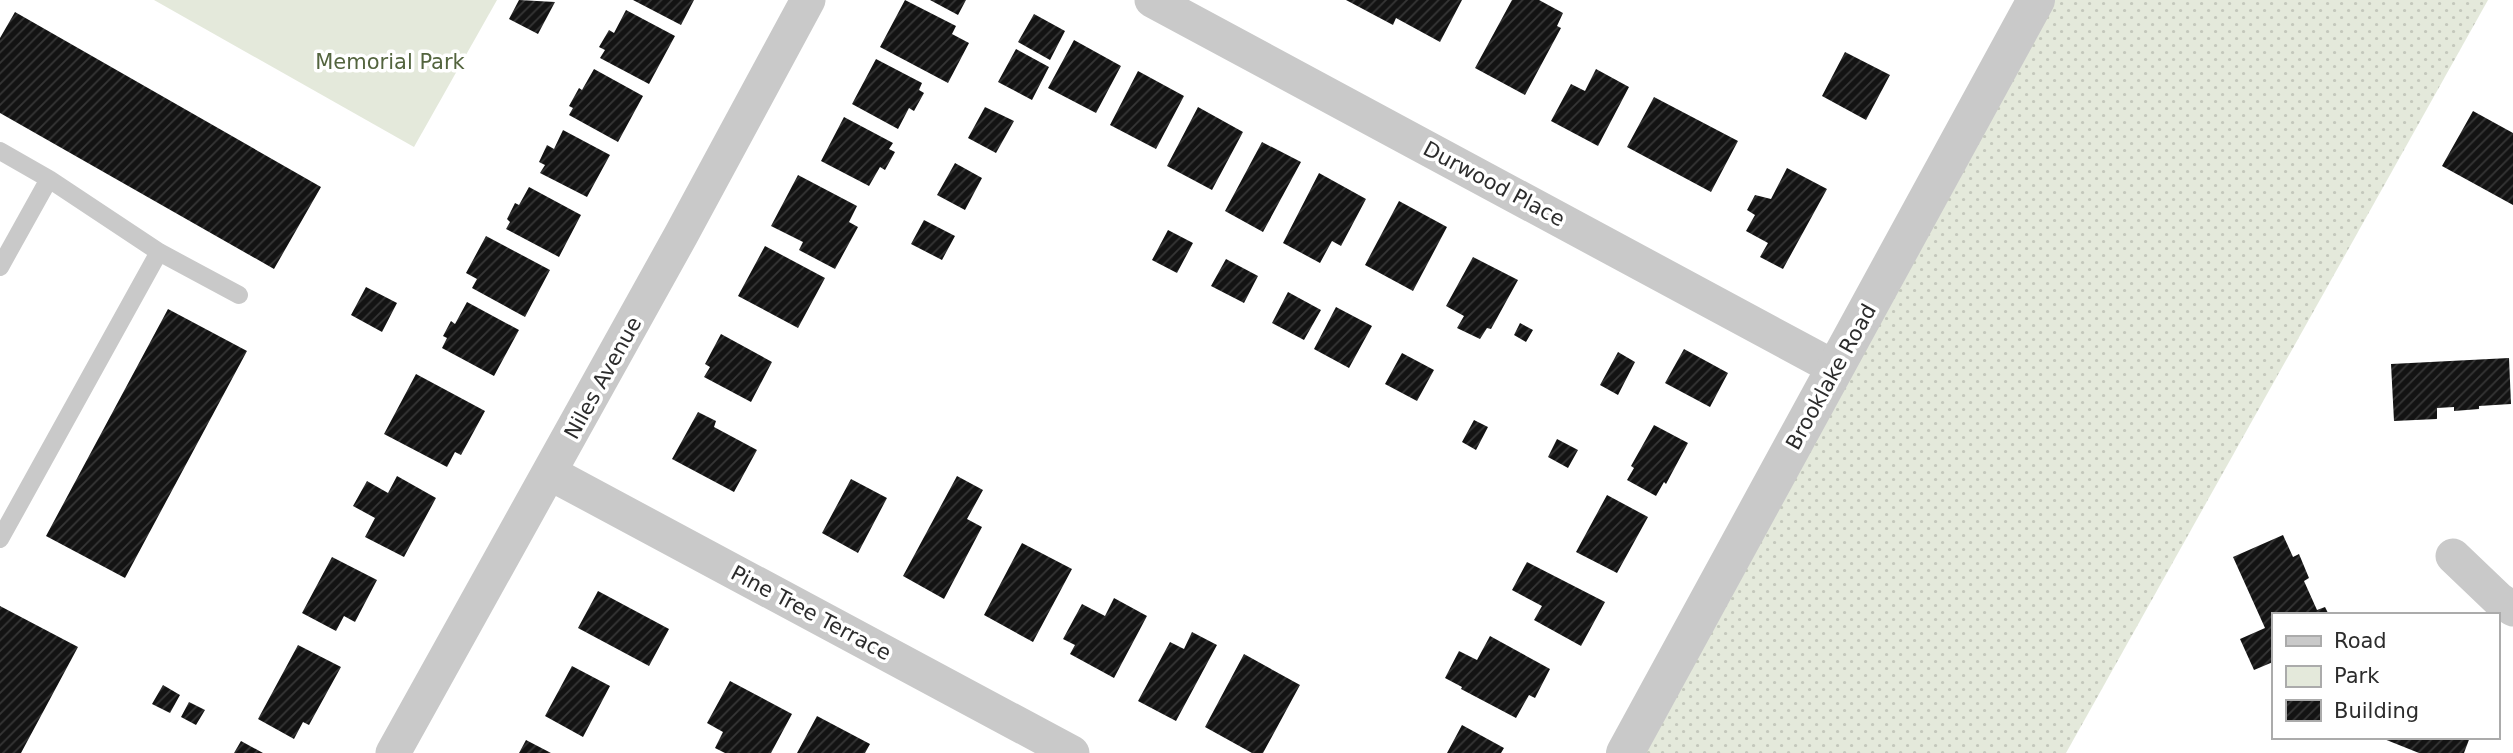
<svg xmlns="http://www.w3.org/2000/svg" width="2513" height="753" viewBox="0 0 2513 753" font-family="'DejaVu Sans',sans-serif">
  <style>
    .grass { fill: url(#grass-dots) }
    .green { fill: #e4e9db }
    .building { fill: url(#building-hatch) }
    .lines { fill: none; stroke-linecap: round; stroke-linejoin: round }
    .service { stroke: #c9c9c9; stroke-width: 18 }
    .minor { stroke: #c9c9c9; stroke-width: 35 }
    .tertiary { stroke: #c9c9c9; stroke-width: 38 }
    .labels { text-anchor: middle; stroke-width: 7; stroke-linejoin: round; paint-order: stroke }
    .park-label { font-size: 21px; fill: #53643e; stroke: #fff }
    .street-label { font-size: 21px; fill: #2c2c2c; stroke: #fff }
  </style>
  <defs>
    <pattern id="grass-dots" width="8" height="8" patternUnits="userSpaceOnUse" patternTransform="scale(1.75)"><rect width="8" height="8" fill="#e4e9db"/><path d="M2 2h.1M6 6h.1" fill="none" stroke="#c4c8bc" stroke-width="1.8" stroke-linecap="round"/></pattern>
    <pattern id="building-hatch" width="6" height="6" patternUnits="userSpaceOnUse" patternTransform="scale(1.75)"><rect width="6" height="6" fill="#131313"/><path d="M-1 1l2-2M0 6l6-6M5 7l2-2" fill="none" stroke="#363636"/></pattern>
  </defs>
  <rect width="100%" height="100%" fill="#fff"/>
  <path class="grass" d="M2053,0H2488L2066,753H1637Z"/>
  <path class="green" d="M154,0H497L414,147Z"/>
  <path class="building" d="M519,0L555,2L538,34L509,19Z
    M633,0H694L681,25Z
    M905,0L956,26L952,34L969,43L948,83L880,47Z
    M930,0H966L958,15Z
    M1346,0H1462L1440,42L1396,18L1393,25Z
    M1512,0H1539L1563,13L1557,26L1561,28L1525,95L1475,68Z
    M626,10L675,36L649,84L600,58L605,50L599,47L609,30L614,33Z
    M15,12L321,187L274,269L0,113V38Z
    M1034,14L1065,31L1050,60L1018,42Z
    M1074,40L1121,66L1096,113L1048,88Z
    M1016,49L1049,67L1032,100L998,82Z
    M1845,52L1890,75L1866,120L1822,96Z
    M876,59L922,83L919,90L924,93L914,111L909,108L898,129L852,104Z
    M594,69L643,96L618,142L569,115L573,108L569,106L579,88L582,90Z
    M1596,69L1629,87L1598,146L1551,121L1571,84L1585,91Z
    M1138,71L1184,96L1156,149L1110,125Z
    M1654,97L1738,141L1711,192L1627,147Z
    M985,107L1014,121L996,153L968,138Z
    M1198,107L1243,132L1212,190L1167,166Z
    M2473,111L2513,133V205L2442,166Z
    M844,117L893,143L889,149L895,152L885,170L880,167L869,186L821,161Z
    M563,130L610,155L587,197L540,173L545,165L539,162L547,145L554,149Z
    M1262,142L1301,162L1263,232L1225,211Z
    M955,163L982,178L965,210L937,195Z
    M1787,168L1827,189L1783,269L1760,257L1768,243L1746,231L1755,215L1747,210L1755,195L1771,199Z
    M1319,173L1366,199L1341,246L1332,241L1320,263L1283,243Z
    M798,175L857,206L849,222L858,227L835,269L799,250L803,242L771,226Z
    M529,187L581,215L559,257L506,229L510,222L507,219L515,203L519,205Z
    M1399,201L1447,227L1413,291L1365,265Z
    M924,220L955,236L942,260L911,244Z
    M1168,230L1193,243L1177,273L1152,260Z
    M486,236L550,270L525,317L472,288L477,279L466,273Z
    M765,246L825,278L798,328L738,296Z
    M1473,257L1518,280L1491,329L1487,328L1480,339L1457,328L1464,316L1446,306Z
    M1226,259L1258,276L1244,303L1211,286Z
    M366,287L397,303L382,332L351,315Z
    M1288,292L1321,310L1304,340L1272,323Z
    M467,302L519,330L494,376L442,348L447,338L443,336L451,321L455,324Z
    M1336,307L1372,326L1349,368L1314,349Z
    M168,309L247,351L125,578L46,536Z
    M1520,323L1533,330L1526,342L1514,335Z
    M721,334L772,362L751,402L704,377L710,367L705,364Z
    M1684,349L1728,373L1710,407L1665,383Z
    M1618,352L1635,362L1618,395L1600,385Z
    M1402,353L1434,370L1417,401L1385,384Z
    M2509,358L2511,404L2479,406V409L2454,411V407L2437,408V419L2394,421L2391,364Z
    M416,374L485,411L461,455L455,452L447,467L384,434Z
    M698,412L716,421L714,427L757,450L734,492L672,459Z
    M1474,420L1488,427L1476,450L1462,442Z
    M1654,425L1688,443L1666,484L1664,482L1656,496L1627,480L1634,468L1631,466Z
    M1557,439L1578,450L1568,468L1548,457Z
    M397,476L436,498L404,557L365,537L375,518L353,506L367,481L388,493Z
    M957,476L983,490L967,519L982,527L944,599L903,576Z
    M851,479L887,498L858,553L822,533Z
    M1607,495L1648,517L1617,573L1576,552Z
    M2283,535L2293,557L2299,554L2309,578L2304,581L2317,610L2325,607L2329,615H2273V662L2254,670L2240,639L2265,628L2233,557Z
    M1022,543L1072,569L1033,642L984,615Z
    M332,557L377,580L355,622L344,616L336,631L302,613Z
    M1527,562L1605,602L1581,646L1534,620L1542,606L1512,590Z
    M598,591L669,629L649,666L578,628Z
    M1114,598L1147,616L1114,678L1070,654L1075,645L1063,639L1082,604L1105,616Z
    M0,606L78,647L21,753H0Z
    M1192,632L1217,645L1176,721L1138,701L1170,642L1184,649Z
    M1490,636L1550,669L1535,698L1529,695L1516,718L1461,689L1462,687L1445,678L1459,651L1477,660Z
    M298,645L341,667L309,725L303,722L294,739L258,719Z
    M1244,654L1300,685L1263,753H1252L1205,727Z
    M572,666L610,686L583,737L545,716Z
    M730,681L792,714L771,753H725L715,748L723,732L707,723Z
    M163,685L180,695L170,713L152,704Z
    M189,702L205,710L196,725L181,717Z
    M817,716L870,744L865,753H797Z
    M1462,725L1504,748L1501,753H1447Z
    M2379,737H2470L2464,753H2419Z
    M526,740L551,753H519Z
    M241,741L263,753H234Z"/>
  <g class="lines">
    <path class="service" d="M0,151L49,179L159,252L239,295
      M0,267L49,179
      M0,539L159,252"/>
    <path class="minor" d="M1152,0L1835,368
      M550,473L1072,753
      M2453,556L2498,599L2513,609
      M393,753L681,235L808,0"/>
    <path class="tertiary" d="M1625,753L2036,0"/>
  </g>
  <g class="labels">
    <g class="park-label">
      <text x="390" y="69">Memorial Park</text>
    </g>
    <g class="street-label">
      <text transform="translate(1494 184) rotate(28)" y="7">Durwood Place</text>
      <text transform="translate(1831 377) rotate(-61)" y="7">Brooklake Road</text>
      <text transform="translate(603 378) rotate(-61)" y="7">Niles Avenue</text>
      <text transform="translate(811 613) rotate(28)" y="7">Pine Tree Terrace</text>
    </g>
  </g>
  <rect x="2272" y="613" width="228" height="126" fill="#ffffff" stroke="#ababab" stroke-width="2"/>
  <rect x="2286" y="636" width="35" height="10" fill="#c9c9c9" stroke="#ababab" stroke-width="2"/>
  <text x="2334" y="648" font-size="21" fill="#2c2c2c">Road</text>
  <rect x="2286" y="666" width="35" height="21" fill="#e4e9db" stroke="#ababab" stroke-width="2"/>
  <text x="2334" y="683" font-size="21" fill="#2c2c2c">Park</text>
  <rect x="2286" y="700" width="35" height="21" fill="url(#building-hatch)" stroke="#ababab" stroke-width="2"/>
  <text x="2334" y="718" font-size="21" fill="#2c2c2c">Building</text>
</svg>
